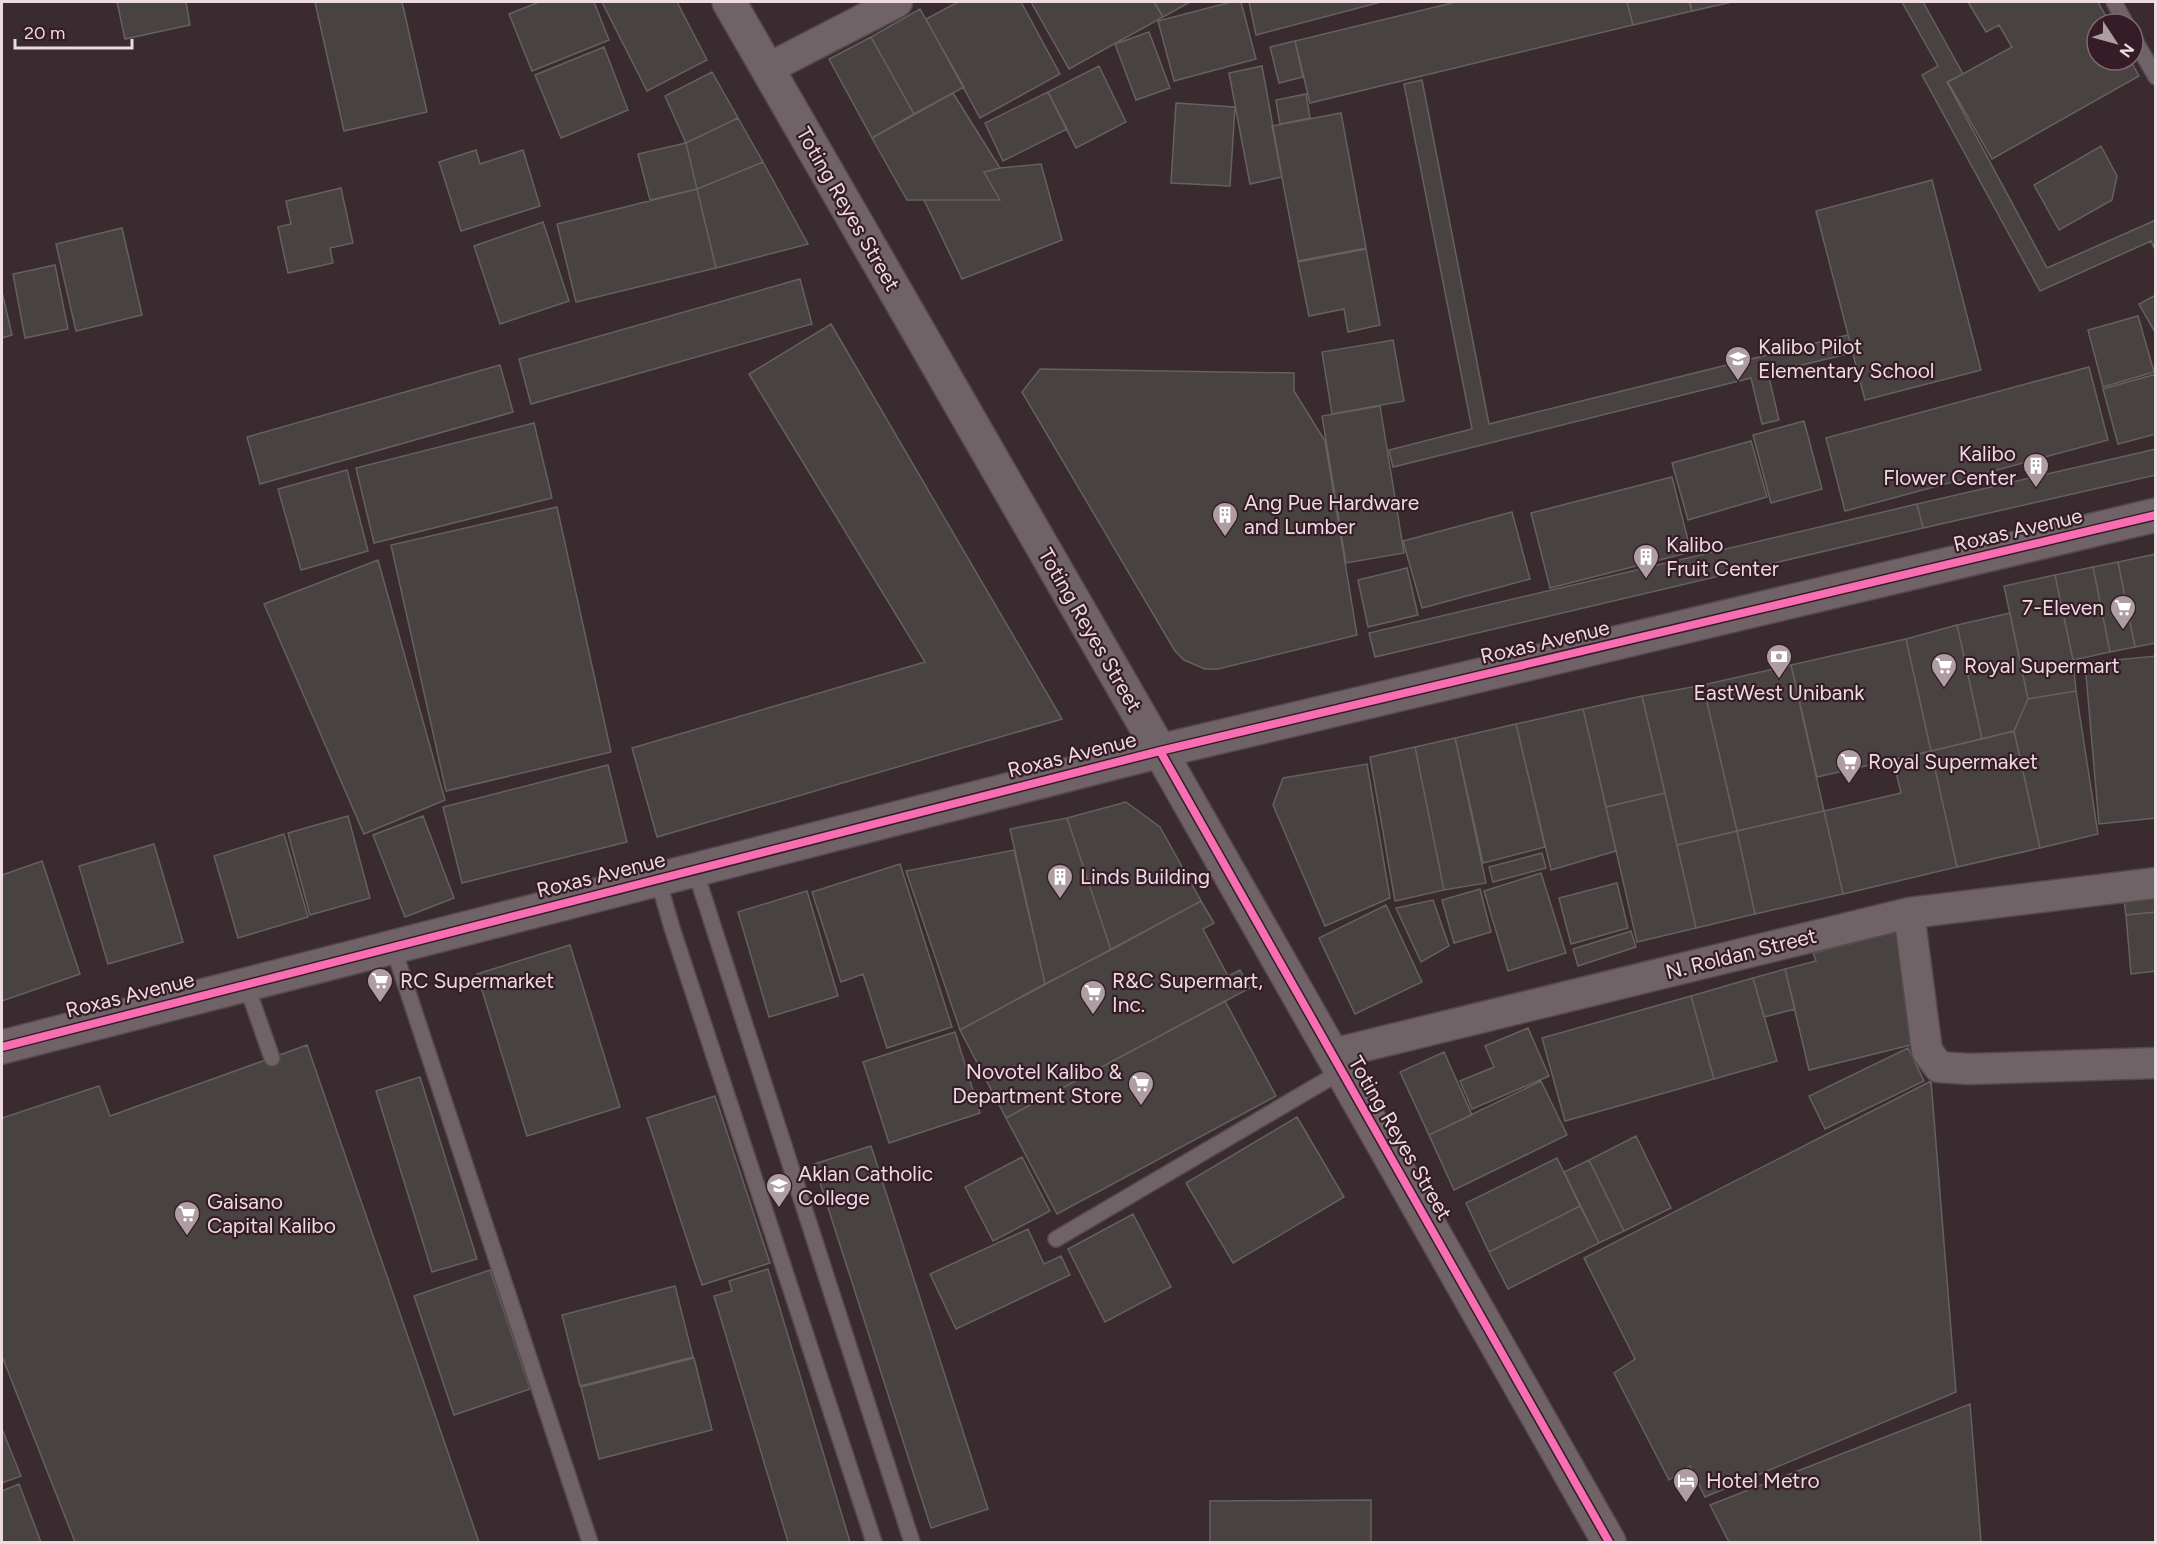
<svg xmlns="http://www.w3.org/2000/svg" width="2157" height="1544" viewBox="0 0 2157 1544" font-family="Figtree,sans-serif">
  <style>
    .building { fill: #484341; stroke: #65615e; stroke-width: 1.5 }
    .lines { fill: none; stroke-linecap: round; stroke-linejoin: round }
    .lane-casing { stroke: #56484e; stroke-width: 18 }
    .street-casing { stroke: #56484e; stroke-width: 33 }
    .secondary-casing { stroke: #56484e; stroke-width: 36 }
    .lane { stroke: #6f6367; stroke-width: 15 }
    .street { stroke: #6f6367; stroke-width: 30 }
    .secondary { stroke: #6f6367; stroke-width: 33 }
    .cycleway-casing { stroke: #351c27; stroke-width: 11 }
    .cycleway { stroke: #f96db3; stroke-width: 8 }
    .labels { text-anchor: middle; stroke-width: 4.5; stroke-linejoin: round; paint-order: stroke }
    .street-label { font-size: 21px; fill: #eddbe1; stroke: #351c27 }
    .poi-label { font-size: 21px; fill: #eddbe1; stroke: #351c27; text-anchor: start }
  </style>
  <rect width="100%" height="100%" fill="#3a2b31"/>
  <path class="building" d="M117,2H186L190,25L125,39Z
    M315,2H402L427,112L344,131Z
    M539,2H594L609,40L532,71L509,14Z
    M602,2H677L707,60L647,91Z
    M958,2H1021L1060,74L980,118L926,19Z
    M1031,2H1154L1163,17L1069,69Z
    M1154,2H1190L1163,17Z
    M1231,2H1241L1256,59L1174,81L1158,21Z
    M1249,2H1381L1256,35Z
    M1456,2H1627L1633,25L1310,103L1295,41Z
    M1627,2H1689L1692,11L1633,25Z
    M1690,2H1732L1692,11Z
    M1902,2H1923L1963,74L1947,82L2047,268L2156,220V252L2151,241L2040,291L1922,75L1938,66Z
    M1968,2H2098L2110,24H2097V60H2130L2139,76L1992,159L1948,82L2012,47L1999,25L1986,32Z
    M920,9L964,87L914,114L871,37Z
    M1149,32L1170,88L1136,100L1115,44Z
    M871,37L914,114L872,138L829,59Z
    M1295,41L1303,77L1279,83L1270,47Z
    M604,47L628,110L561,138L535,75Z
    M1099,66L1126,122L1076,148L1048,92Z
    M1262,66L1282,177L1250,184L1229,73Z
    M712,72L738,118L686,143L665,96Z
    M1422,80L1489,424L1848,335L1852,353L1768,373L1779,420L1762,424L1751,378L1393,467L1389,450L1472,429L1404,84Z
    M1048,92L1067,129L1003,161L985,123Z
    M953,93L1000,168L984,172L1000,200H907L872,138Z
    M1306,94L1310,118L1280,124L1276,100Z
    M1176,103L1235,107L1230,186L1171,183Z
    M1341,113L1366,248L1298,261L1272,126Z
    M738,118L763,162L697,189L686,143Z
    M686,143L697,189L650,200L638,154Z
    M2101,146L2117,176L2112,200L2059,230L2034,185Z
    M476,150L480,164L523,150L540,206L461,231L439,162Z
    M763,162L808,244L716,268L697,189Z
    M1041,164L1062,240L962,279L924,200H1000L984,172L1000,168Z
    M1932,180L1981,370L1865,400L1816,211Z
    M341,188L353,243L330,248L333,263L288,273L278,227L291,224L286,201Z
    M697,189L716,268L576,302L557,224Z
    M543,222L569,301L500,324L474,246Z
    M122,228L142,315L76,331L56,244Z
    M1366,249L1380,325L1348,332L1344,309L1309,316L1298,262Z
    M55,265L68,329L25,338L13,274Z
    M800,279L812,324L531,404L519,359Z
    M2,292L12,335L2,338Z
    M2156,295V334L2139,304Z
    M2138,316L2154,372L2103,387L2088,330Z
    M831,324L1062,719L657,837L632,748L925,662L749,374Z
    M1393,340L1404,401L1332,414L1322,352Z
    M500,365L513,412L260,484L247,437Z
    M2089,367L2108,440L1845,511L1826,438Z
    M1040,369L1294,373V391L1325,441L1357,635L1218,669H1205L1184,660L1175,651L1022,392Z
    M2156,374V434L2118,444L2103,389Z
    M1380,406L1404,553L1346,563L1322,416Z
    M1804,421L1822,489L1771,503L1753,435Z
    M534,423L552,498L374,543L356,468Z
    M1751,441L1767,497L1688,520L1672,463Z
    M2156,449V475L1923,528L1917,504Z
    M347,470L368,551L301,570L278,489Z
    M1672,477L1691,552L1550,588L1531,513Z
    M1917,504L1923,528L1375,657L1369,633Z
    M557,507L611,752L446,791L391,545Z
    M1512,512L1530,579L1422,608L1403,541Z
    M2156,554V643L2135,647L2118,562Z
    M378,560L445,800L364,834L264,604Z
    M2118,562L2135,647L2110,652L2093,567Z
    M2093,567L2110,652L2073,660L2055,575Z
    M1407,568L1418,615L1368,627L1358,580Z
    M2055,575L2073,660L2076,691L2028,699L2004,586Z
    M2010,613L2028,699L2014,731L1982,739L1957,625Z
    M1957,625L1982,739L1931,751L1906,639Z
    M1906,639L1931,751L1817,777L1791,665Z
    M2156,656V818L2099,824L2085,663Z
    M1791,665L1824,811L1737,831L1703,685Z
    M1703,685L1737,831L1677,845L1642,696Z
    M2076,691L2098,834L2040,848L2014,731L2028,699Z
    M1642,696L1665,793L1606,807L1583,709Z
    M1583,709L1616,851L1551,870L1516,724Z
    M1516,724L1545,847L1483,863L1455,738Z
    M2014,731L2040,848L1957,867L1931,751Z
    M1455,738L1486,883L1444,890L1415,747Z
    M1415,747L1444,890L1395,901L1370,757Z
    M1931,751L1957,867L1843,894L1824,811L1901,793L1893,760Z
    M1367,764L1390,898L1325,926L1273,805L1283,778Z
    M608,765L627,842L462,883L443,807Z
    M1665,793L1696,928L1637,942L1606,807Z
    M1126,802L1160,827L1201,901L1111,950L1067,818Z
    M1824,811L1843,894L1755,914L1737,831Z
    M348,816L370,898L310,915L288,833Z
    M423,816L454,898L405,917L373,835Z
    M1067,818L1111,950L1045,984L1010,829Z
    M1737,831L1755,914L1696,928L1677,845Z
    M284,834L308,917L238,938L214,856Z
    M154,844L183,942L108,964L79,866Z
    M1014,850L1045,984L960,1030L906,871Z
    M1542,853L1546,868L1493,882L1489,867Z
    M42,861L80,974L2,1001V875Z
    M900,864L952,1027L887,1048L863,974L841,982L812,892Z
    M1541,873L1566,953L1508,971L1484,891Z
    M1617,883L1628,928L1571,944L1559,898Z
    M1480,889L1491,932L1454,943L1442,900Z
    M807,891L838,996L769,1017L738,912Z
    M2156,897V912L2126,915L2124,900Z
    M1433,900L1449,946L1421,962L1396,908Z
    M1201,901L1214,923L1203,929L1228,976L1240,970L1250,988L1006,1118L960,1030Z
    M1386,905L1422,982L1355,1014L1319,938Z
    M2156,912V971L2131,974L2126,915Z
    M1631,931L1636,947L1578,966L1573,949Z
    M1897,932L1923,1042L1809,1070L1785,969L1816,961L1813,953Z
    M570,945L620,1107L527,1136L477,974Z
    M1785,969L1795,1009L1764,1017L1753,978Z
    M1753,978L1777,1061L1714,1079L1691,996Z
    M1691,996L1714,1079L1565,1121L1542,1038Z
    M1225,1001L1276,1096L1057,1214L1006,1118Z
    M1528,1028L1549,1076L1472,1109L1460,1081L1494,1067L1485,1046Z
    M955,1032L980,1113L889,1143L863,1062Z
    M307,1045L479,1542H75L2,1356V1118L99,1086L110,1116Z
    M1908,1048L1924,1081L1825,1129L1809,1096Z
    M1444,1052L1472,1115L1429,1135L1400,1072Z
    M420,1077L477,1259L432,1272L376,1091Z
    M1541,1081L1567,1135L1454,1190L1429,1135Z
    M1931,1081L1956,1392L1705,1497L1690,1466L1669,1480L1614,1373L1635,1359L1584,1258Z
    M715,1096L770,1263L702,1285L647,1118Z
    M1297,1117L1344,1197L1233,1263L1186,1183Z
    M1636,1136L1671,1208L1624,1231L1589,1160Z
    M871,1146L988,1509L931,1528L814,1164Z
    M1022,1157L1050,1211L993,1241L965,1187Z
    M1557,1158L1580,1206L1489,1252L1466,1203Z
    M1589,1160L1624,1231L1599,1243L1564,1172Z
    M1580,1206L1599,1243L1508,1289L1489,1252Z
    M1133,1214L1171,1287L1105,1322L1068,1249Z
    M1028,1229L1044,1264L1061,1256L1070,1275L956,1329L930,1274Z
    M768,1269L850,1542H788L714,1296L732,1291L729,1281Z
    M490,1270L530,1389L454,1415L414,1296Z
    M675,1286L693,1357L580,1386L562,1315Z
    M694,1358L712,1430L599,1459L581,1387Z
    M1970,1404L1981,1541L1977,1542H1729L1710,1505Z
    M2,1429L21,1476L2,1483Z
    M19,1484L41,1542H2V1491Z
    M1371,1500V1542H1210V1501Z"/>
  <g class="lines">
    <defs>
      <path id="lane" d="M2114,2L2126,24
        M2133,37L2156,77
        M695,870L912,1542
        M658,879L672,928L874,1542
        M393,947L590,1542
        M246,984L272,1058
        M1056,1239L1342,1071"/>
      <path id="street" d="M767,69L897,2
        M1909,913L1927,1051L1939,1067L1969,1069L2156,1063
        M1332,1054L1909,913L2156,883"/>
      <path id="secondary" d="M729,2L1160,751L1609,1542
        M2,1047L1160,751L2156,515"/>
    </defs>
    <use href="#lane" class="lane-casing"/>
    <use href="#street" class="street-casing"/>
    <use href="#secondary" class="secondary-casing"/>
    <use href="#lane" class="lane"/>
    <use href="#street" class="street"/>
    <use href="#secondary" class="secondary"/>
    <defs>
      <path id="cycleway" d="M1160,751L1609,1542
        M2,1047L1160,751L2156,515"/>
    </defs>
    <use href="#cycleway" class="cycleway-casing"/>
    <use href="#cycleway" class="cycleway"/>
  </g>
  <defs>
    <symbol id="school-pin" viewBox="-11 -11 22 30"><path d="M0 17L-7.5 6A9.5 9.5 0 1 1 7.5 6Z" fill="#ae9da3" stroke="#351c27"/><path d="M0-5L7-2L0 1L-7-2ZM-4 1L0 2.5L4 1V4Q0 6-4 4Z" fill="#fff"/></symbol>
    <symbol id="building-pin" viewBox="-11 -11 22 30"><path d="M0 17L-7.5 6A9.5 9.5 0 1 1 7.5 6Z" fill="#ae9da3" stroke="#351c27"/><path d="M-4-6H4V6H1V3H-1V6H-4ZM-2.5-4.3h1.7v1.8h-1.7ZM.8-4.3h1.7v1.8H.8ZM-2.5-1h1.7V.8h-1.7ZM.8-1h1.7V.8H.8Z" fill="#fff"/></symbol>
    <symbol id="supermarket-pin" viewBox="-11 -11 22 30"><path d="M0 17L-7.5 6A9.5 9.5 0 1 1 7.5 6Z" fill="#ae9da3" stroke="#351c27"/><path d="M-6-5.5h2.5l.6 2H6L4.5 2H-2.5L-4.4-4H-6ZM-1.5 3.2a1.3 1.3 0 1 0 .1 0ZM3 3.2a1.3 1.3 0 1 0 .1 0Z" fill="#fff"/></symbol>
    <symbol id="bank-pin" viewBox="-11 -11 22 30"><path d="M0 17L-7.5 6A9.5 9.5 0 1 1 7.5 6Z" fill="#ae9da3" stroke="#351c27"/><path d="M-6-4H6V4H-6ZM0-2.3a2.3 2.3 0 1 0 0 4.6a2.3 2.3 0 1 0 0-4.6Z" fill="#fff"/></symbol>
    <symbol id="university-pin" viewBox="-11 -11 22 30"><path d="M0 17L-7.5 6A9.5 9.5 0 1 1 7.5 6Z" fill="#ae9da3" stroke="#351c27"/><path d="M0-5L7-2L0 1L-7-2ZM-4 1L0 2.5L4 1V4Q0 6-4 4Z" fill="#fff"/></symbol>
    <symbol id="hotel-pin" viewBox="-11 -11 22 30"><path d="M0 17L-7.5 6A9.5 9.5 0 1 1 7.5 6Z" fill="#ae9da3" stroke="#351c27"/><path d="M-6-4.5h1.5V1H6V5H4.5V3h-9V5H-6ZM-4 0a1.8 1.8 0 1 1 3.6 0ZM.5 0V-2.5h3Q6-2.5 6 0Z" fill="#fff"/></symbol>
  </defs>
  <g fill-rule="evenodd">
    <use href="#school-pin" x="1723" y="344" width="30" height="40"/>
    <use href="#building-pin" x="2021" y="451" width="30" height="40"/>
    <use href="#building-pin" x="1210" y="500" width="30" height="40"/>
    <use href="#building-pin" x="1631" y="542" width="30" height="40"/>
    <use href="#supermarket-pin" x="2108" y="593" width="30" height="40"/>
    <use href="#bank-pin" x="1764" y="642" width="30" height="40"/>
    <use href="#supermarket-pin" x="1929" y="651" width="30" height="40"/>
    <use href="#supermarket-pin" x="1834" y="747" width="30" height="40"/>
    <use href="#building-pin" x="1045" y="862" width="30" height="40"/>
    <use href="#supermarket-pin" x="365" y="966" width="30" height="40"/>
    <use href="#supermarket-pin" x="1078" y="978" width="30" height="40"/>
    <use href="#supermarket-pin" x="1126" y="1069" width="30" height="40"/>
    <use href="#university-pin" x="764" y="1171" width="30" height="40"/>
    <use href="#supermarket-pin" x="172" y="1199" width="30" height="40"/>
    <use href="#hotel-pin" x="1671" y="1466" width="30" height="40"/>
  </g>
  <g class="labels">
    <g class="street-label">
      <text transform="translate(848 209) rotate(60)" y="7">Toting Reyes Street</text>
      <text transform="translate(2018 530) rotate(-13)" y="7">Roxas Avenue</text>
      <text transform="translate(1090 630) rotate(60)" y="7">Toting Reyes Street</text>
      <text transform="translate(1545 642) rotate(-13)" y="7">Roxas Avenue</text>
      <text transform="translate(1072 755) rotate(-14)" y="7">Roxas Avenue</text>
      <text transform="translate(601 875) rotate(-14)" y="7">Roxas Avenue</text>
      <text transform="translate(1741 954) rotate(-14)" y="7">N. Roldan Street</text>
      <text transform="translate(130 995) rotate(-14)" y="7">Roxas Avenue</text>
      <text transform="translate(1400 1138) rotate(60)" y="7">Toting Reyes Street</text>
    </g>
    <g class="poi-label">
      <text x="1758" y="354">Kalibo Pilot<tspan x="1758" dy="24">Elementary School</tspan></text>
      <text x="2016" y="461" text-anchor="end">Kalibo<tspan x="2016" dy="24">Flower Center</tspan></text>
      <text x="1244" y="510">Ang Pue Hardware<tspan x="1244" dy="24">and Lumber</tspan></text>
      <text x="1666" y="552">Kalibo<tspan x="1666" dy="24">Fruit Center</tspan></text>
      <text x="2104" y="615" text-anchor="end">7-Eleven</text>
      <text x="1964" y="673">Royal Supermart</text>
      <text x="1779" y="700" text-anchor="middle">EastWest Unibank</text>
      <text x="1868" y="769">Royal Supermaket</text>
      <text x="1080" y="884">Linds Building</text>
      <text x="400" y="988">RC Supermarket</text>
      <text x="1112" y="988">R&amp;C Supermart,<tspan x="1112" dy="24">Inc.</tspan></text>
      <text x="1122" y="1079" text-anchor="end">Novotel Kalibo &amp;<tspan x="1122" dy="24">Department Store</tspan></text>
      <text x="798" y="1181">Aklan Catholic<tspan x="798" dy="24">College</tspan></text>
      <text x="207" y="1209">Gaisano<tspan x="207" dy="24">Capital Kalibo</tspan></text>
      <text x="1706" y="1488">Hotel Metro</text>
    </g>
  </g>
  <rect width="2157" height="1544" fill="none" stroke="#eddbe1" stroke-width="6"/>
  <g transform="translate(2115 42) rotate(126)"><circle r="28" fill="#351c27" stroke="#7f6871" stroke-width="1.5"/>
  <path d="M0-4.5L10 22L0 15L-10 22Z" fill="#ae9da3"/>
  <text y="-9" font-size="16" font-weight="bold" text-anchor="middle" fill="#eddbe1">N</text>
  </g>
  <path d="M15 39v9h117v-9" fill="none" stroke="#eddbe1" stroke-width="3"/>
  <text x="24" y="39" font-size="18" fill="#eddbe1" stroke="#351c27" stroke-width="4.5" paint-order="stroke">20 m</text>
</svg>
